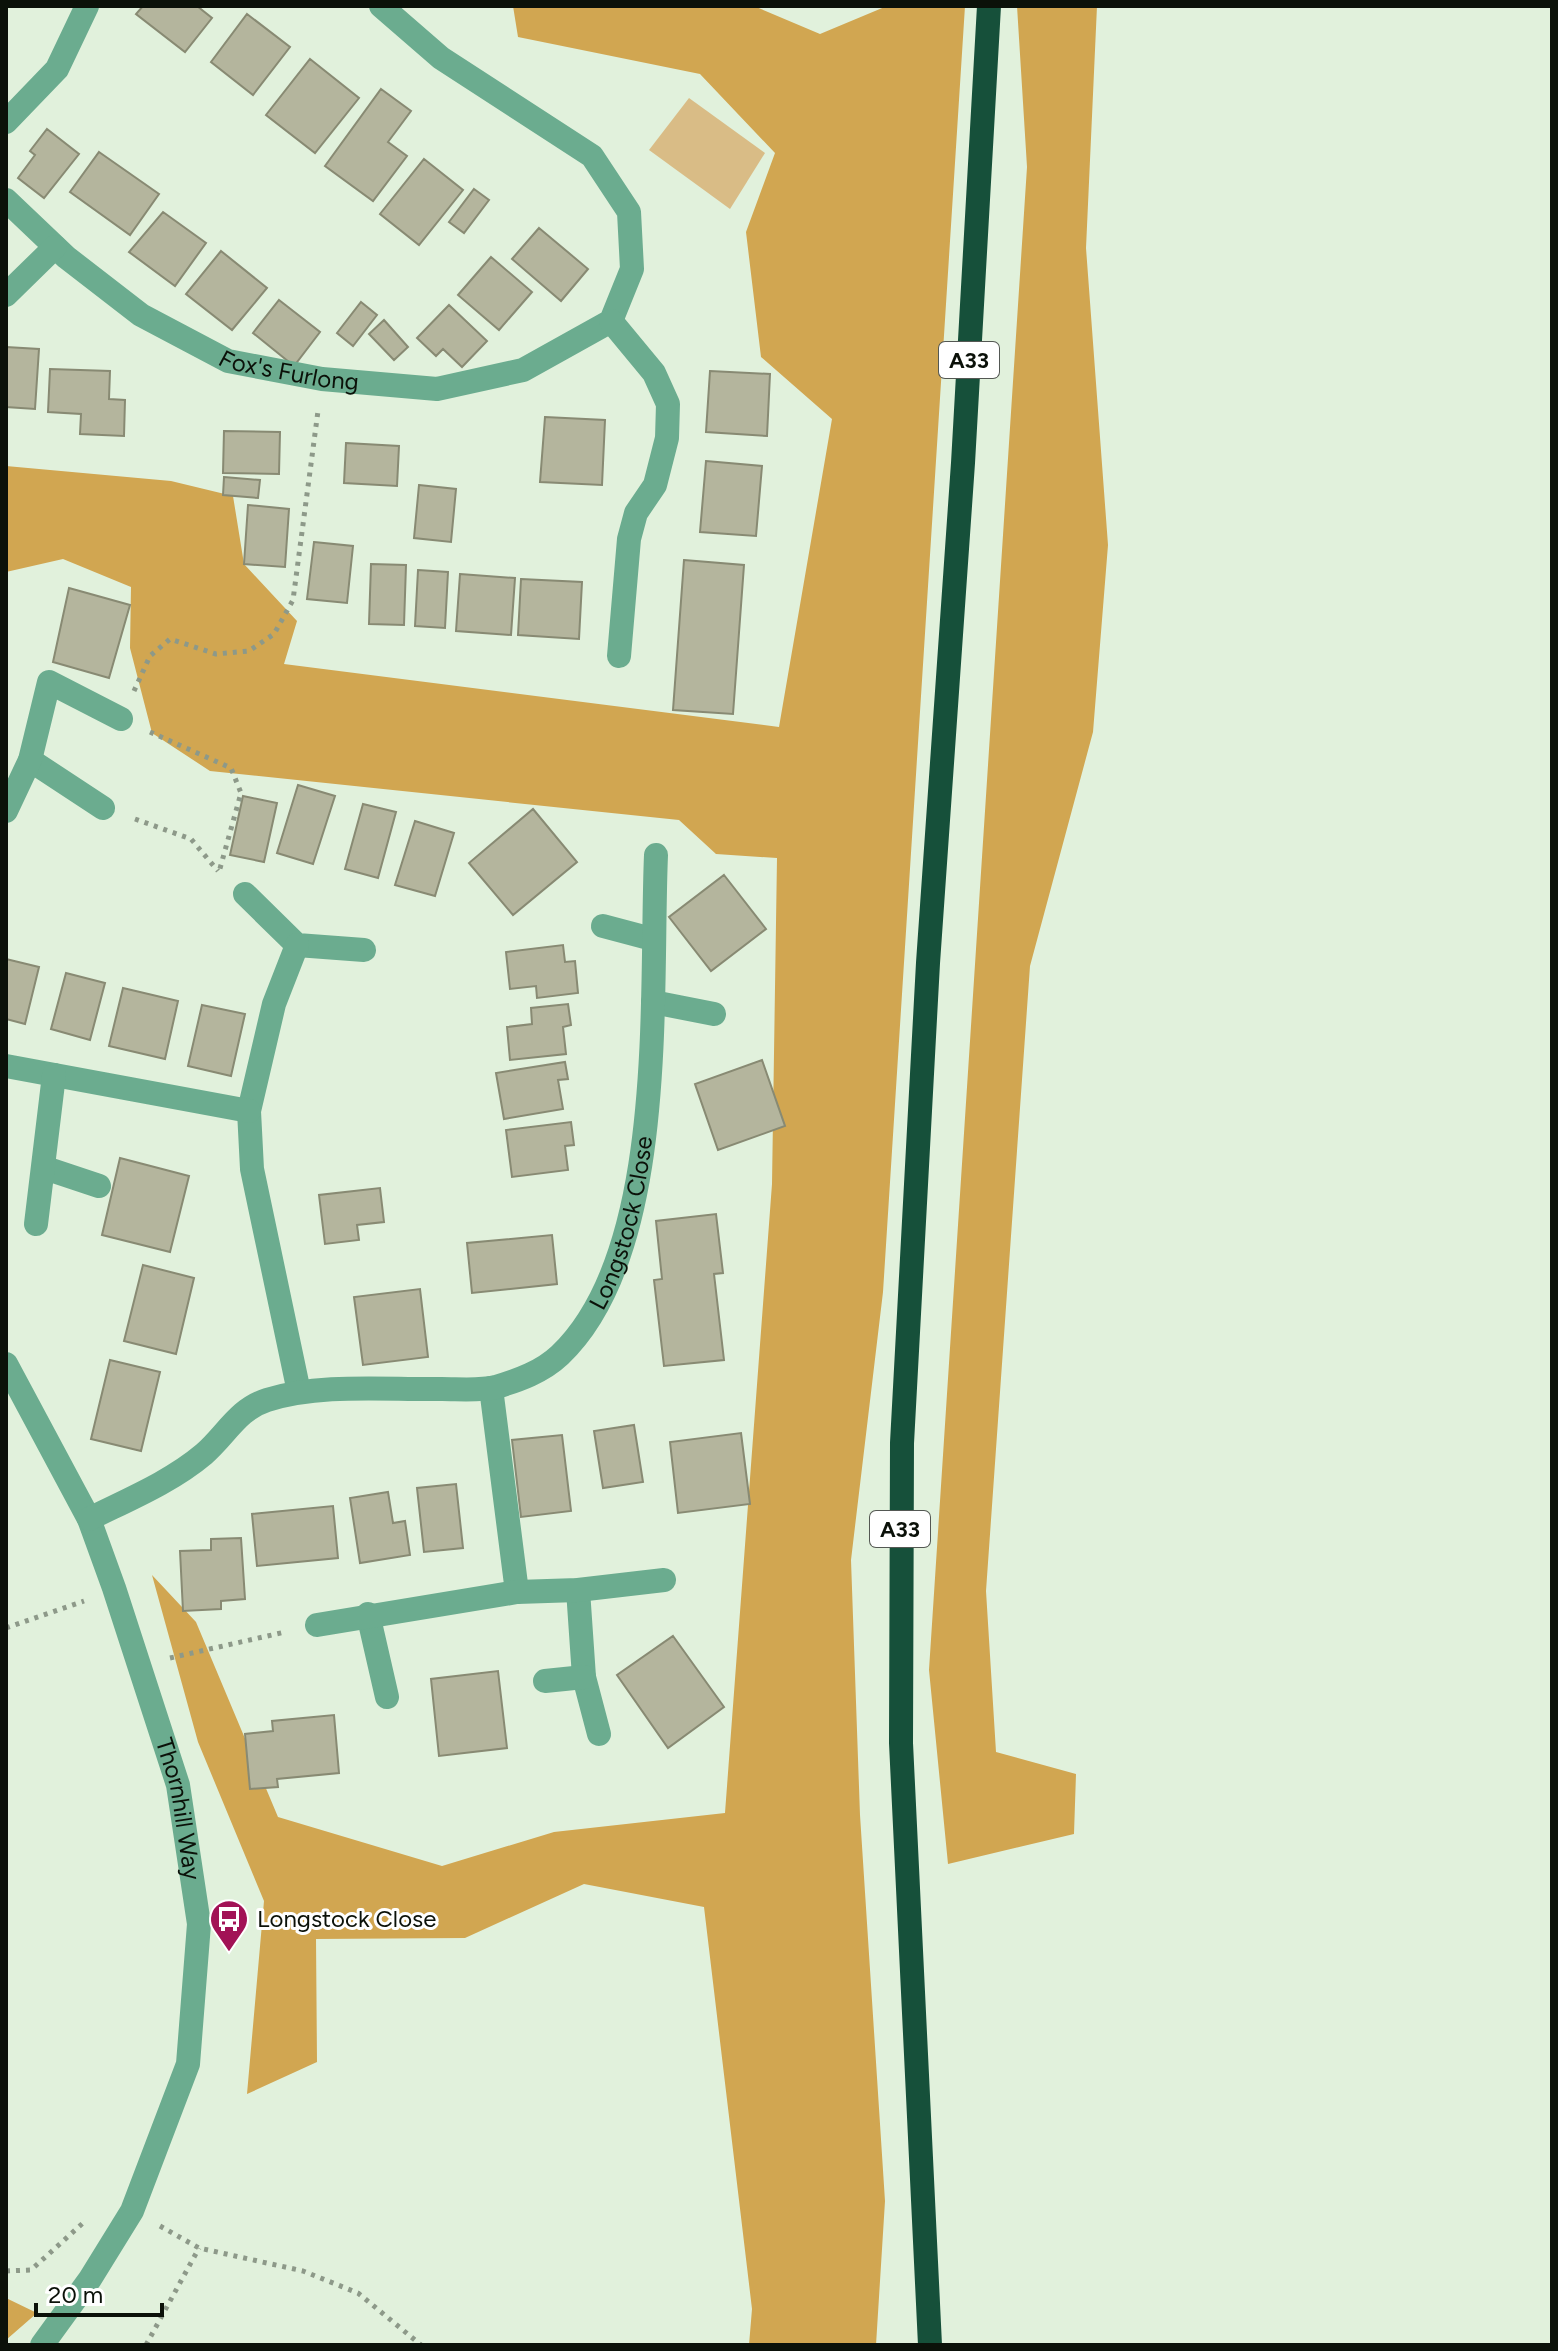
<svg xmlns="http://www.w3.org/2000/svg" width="1558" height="2351" viewBox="0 0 1558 2351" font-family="Figtree,sans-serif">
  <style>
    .green { fill: #d9bc86 }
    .forest { fill: #d1a651 }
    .building { fill: #b4b59d; stroke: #888a73; stroke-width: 2 }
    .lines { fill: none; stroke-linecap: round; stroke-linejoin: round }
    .path { stroke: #8d9989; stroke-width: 5; stroke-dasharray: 4 6; stroke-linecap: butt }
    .minor { stroke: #6bac8f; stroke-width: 24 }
    .highway { stroke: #16503a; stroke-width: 24 }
    .labels { text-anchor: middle; stroke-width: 6; stroke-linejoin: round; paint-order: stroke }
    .shield { fill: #fff; stroke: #545853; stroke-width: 2 }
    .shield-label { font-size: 22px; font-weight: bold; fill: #0b1109 }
    .street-label { font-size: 24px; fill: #0b1109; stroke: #fff }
    .poi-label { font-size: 24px; fill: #0b1109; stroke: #fff; text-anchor: start }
  </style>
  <rect width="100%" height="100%" fill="#e1f1dc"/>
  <path class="green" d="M689,98L765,153L730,209L649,150Z"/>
  <path class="forest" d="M513,6H754L820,34L887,6H965L883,1292L851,1560L860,1815L885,2201L876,2345H749L752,2309L704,1907L584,1884L465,1938L316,1939L317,2062L247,2094L264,1901L198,1742L152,1575L196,1622L278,1817L442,1866L554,1832L725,1813L772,1184L777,858L716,854L679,820L210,771L152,733L130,648L131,587L63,559L6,572V466L171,481L233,496L244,564L297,621L284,664L779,727L832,419L761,357L746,232L775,153L700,74L518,37Z
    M1017,6H1097L1086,248L1108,545L1093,732L1030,966L986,1591L996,1752L1076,1774L1074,1834L948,1864L929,1670L1027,167Z
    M6,2298L37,2313L6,2340Z"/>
  <path class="building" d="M143,6H197L212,18L185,52L136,14Z
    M247,14L290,47L253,95L211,62Z
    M310,59L359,98L315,153L266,115Z
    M381,89L411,111L388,142L407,156L373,201L325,166Z
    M47,129L79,154L44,198L18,178L35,155L30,151Z
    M99,152L159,194L130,235L70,192Z
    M424,159L463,190L419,245L380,214Z
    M474,189L489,200L464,233L449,222Z
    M163,212L206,243L175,286L129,252Z
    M539,228L588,269L561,301L512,259Z
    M221,251L267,288L232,330L186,294Z
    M491,257L532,292L499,330L458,295Z
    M279,300L320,332L294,366L253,333Z
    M361,302L377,315L353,346L337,333Z
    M449,305L487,341L462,367L443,349L436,356L417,338Z
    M384,320L408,347L394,360L369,334Z
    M6,347L39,349L35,409L6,407Z
    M50,369L110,371L109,399L125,400L124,436L80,434L81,414L48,412Z
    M710,371L770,374L767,436L706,432Z
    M545,417L605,420L602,485L540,482Z
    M224,431L280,432L279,474L223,473Z
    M346,443L399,446L397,486L344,483Z
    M706,461L762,466L756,536L700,532Z
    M224,477L260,480L258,498L223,495Z
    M419,485L456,489L451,542L414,538Z
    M248,505L289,509L285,567L244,564Z
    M314,542L353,546L347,603L307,599Z
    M684,560L744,565L733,714L673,710Z
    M371,564L406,565L404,625L369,624Z
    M418,570L448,572L445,628L415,626Z
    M460,574L515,578L511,635L456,631Z
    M521,579L582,582L579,639L518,635Z
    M69,588L130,605L109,678L53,662Z
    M298,785L335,796L313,864L277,853Z
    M243,796L277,803L264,862L230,855Z
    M363,804L396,812L378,878L345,869Z
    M533,809L577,862L513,915L469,863Z
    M415,821L454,833L435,896L395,885Z
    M724,875L766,929L711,971L669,917Z
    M563,945L565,962L575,961L578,993L537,998L536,986L510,989L506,952Z
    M6,959L39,967L25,1024L6,1019Z
    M66,973L105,983L90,1040L51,1029Z
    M123,988L178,1001L165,1059L109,1046Z
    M568,1004L571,1025L563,1027L566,1054L510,1060L507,1027L532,1024L531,1008Z
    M202,1005L245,1014L231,1076L188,1066Z
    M762,1060L785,1126L718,1150L695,1084Z
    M565,1062L568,1079L558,1080L563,1109L504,1119L496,1073Z
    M571,1122L574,1145L565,1146L568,1170L512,1177L506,1130Z
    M120,1158L189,1176L170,1252L102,1235Z
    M380,1188L384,1222L357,1225L359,1240L325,1244L319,1195Z
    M716,1214L723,1273L714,1274L724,1360L664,1366L654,1280L662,1279L656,1221Z
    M552,1235L557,1284L472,1293L467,1243Z
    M143,1265L194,1278L176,1354L124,1341Z
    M420,1289L428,1357L363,1365L354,1297Z
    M110,1360L160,1372L141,1451L91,1439Z
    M634,1425L643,1482L603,1488L594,1431Z
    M741,1433L750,1504L678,1513L670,1442Z
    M562,1435L571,1511L521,1517L512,1440Z
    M456,1484L463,1548L424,1552L417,1488Z
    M388,1492L393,1523L405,1521L410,1555L360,1563L350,1498Z
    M333,1506L338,1558L257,1566L252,1514Z
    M241,1538L245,1599L221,1601V1609L183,1611L180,1551L211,1550V1539Z
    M673,1636L724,1707L668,1748L617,1675Z
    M498,1671L507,1748L439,1756L431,1679Z
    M334,1715L339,1773L277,1779L278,1787L250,1789L245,1734L273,1731L272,1721Z"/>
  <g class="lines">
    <path class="path" d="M134,691L150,656L170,639L216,654L249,651L274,634L293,600L318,411
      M150,732L231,768L241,793L219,872
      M135,819L191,839L218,871
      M6,1628L84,1601
      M170,1658L285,1632
      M160,2226L199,2248L303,2271L358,2293L421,2345
      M6,2271L31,2270L83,2223
      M146,2345L199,2248"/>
    <g class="minor">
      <path d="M6,122L57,69L87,6"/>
      <path id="s1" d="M6,200L66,257L141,315L228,361L322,379L437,389L523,370L611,321L632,269L629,212L592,156L441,58L381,6"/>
      <path d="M6,295L55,247"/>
      <path d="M611,321L654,373L668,404L667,438L655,485L636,513L629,539L619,656"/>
      <path d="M30,760L103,808"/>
      <path d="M6,811L30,760L49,682L121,719"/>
      <path d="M245,894L297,945L364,950"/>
      <path d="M603,926L652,939"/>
      <path d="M297,945L274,1004L249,1111L252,1169L299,1392"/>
      <path d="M653,1002L714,1014"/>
      <path d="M6,1066L249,1111"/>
      <path d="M45,1168L99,1186"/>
      <path d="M36,1224L54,1075"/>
      <path id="s2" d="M6,1364L89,1519L114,1588L178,1785L199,1924L188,2064L132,2211L90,2279L42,2345"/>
      <path d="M491,1388L517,1592"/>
      <path id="s3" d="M89,1519C127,1500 171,1482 204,1454C226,1435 238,1409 267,1400C321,1383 386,1390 442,1389C459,1389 480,1391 496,1387C519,1380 542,1372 560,1355C668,1252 650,994 656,855"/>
      <path d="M578,1590L584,1677L599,1734"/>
      <path d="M368,1614L387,1697"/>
      <path d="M317,1625L517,1592L578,1590L664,1580"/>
      <path d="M545,1681L584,1677"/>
    </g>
    <path class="highway" d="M930,2345L901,1743L902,1443L928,963L963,463L989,6"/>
  </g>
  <defs>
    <symbol id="bus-pin" viewBox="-11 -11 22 30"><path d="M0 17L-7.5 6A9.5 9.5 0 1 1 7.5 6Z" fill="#a21256" stroke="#fff"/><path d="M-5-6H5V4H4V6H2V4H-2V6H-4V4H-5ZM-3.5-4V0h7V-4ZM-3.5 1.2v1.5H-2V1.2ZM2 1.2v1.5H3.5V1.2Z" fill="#fff"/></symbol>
  </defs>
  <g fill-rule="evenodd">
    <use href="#bus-pin" x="207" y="1897" width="44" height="60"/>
  </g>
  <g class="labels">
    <g class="shield">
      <rect x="939" y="342" width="60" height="36" rx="6"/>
      <rect x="870" y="1511" width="60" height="36" rx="6"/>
    </g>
    <g class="shield-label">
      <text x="969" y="368">A33</text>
      <text x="900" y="1537">A33</text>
    </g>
    <g class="street-label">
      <text dy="8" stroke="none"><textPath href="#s1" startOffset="338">Fox's Furlong</textPath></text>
      <text dy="8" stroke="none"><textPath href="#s3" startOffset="668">Longstock Close</textPath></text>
      <text dy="8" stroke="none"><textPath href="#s2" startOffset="480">Thornhill Way</textPath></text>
    </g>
    <g class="poi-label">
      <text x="257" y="1927">Longstock Close</text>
    </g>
  </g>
  <rect width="1558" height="2351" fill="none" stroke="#0b1109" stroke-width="16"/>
  <path d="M36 2303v12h126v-12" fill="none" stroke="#0b1109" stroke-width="4"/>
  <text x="48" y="2303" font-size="24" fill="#0b1109" stroke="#ffffff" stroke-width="6" paint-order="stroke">20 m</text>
</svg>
